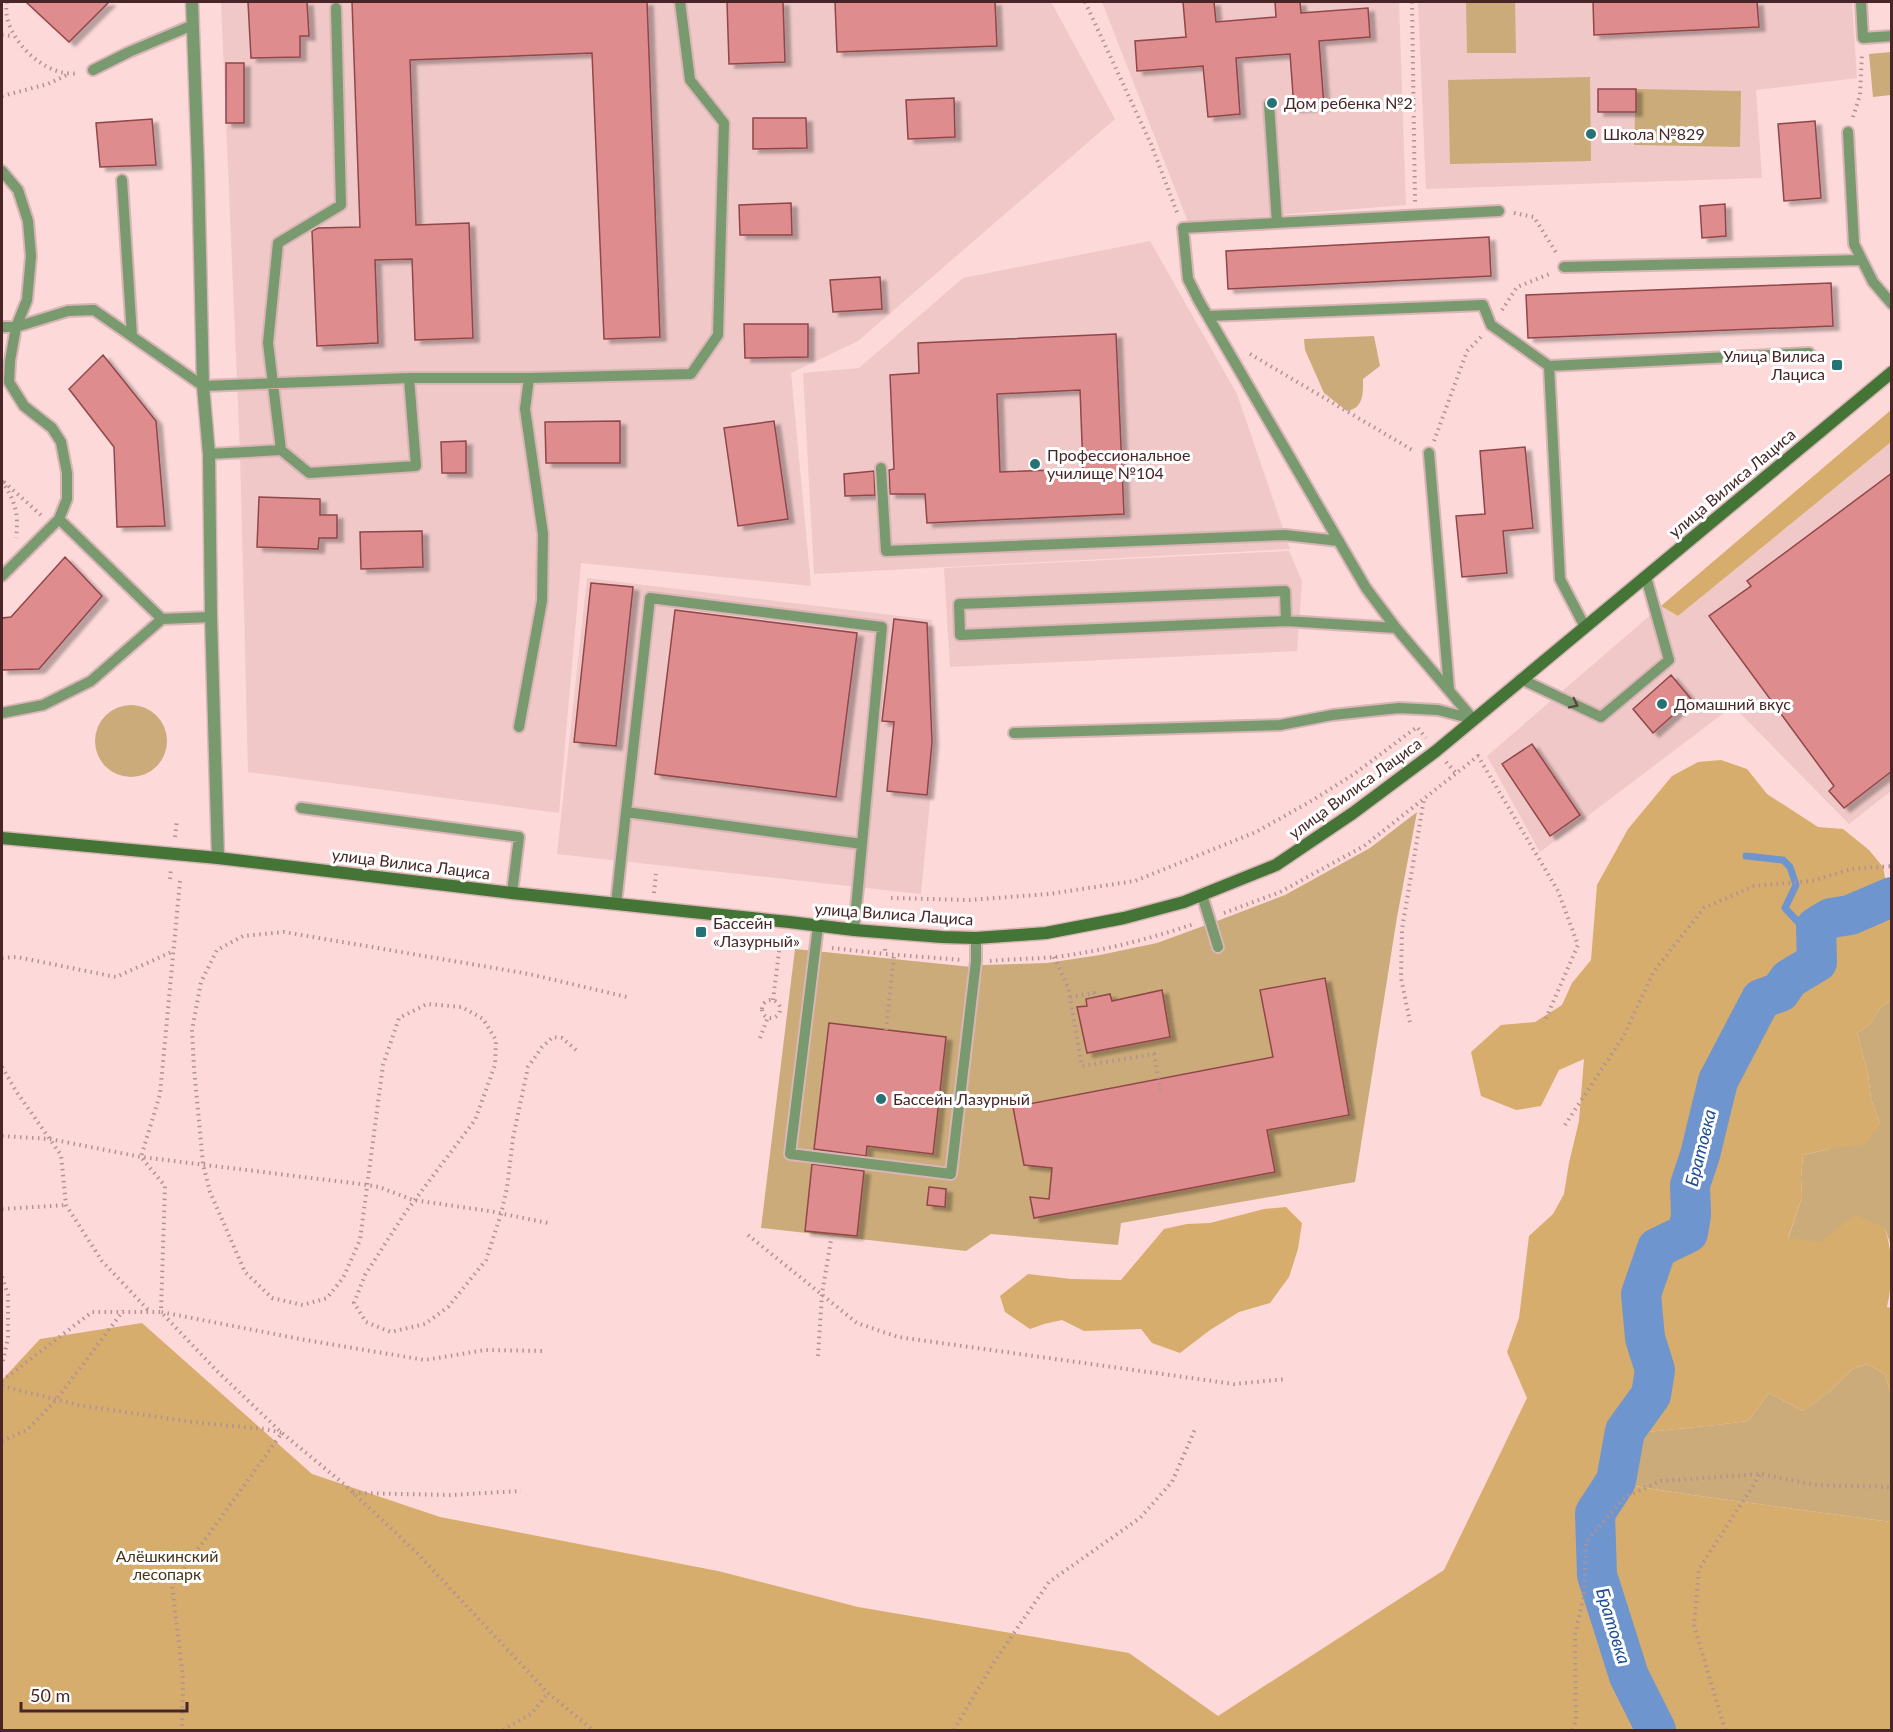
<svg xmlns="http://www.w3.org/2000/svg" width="1893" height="1732" viewBox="0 0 1893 1732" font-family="Lato,sans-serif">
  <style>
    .built { fill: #efc8c7 }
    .green { fill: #cbab79 }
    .forest { fill: #d6ad6c }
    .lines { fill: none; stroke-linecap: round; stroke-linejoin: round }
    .stream { stroke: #6f95ce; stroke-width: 7 }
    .river { stroke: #6f95ce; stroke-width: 40 }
    .building { fill: #de8c8d; stroke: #914649; stroke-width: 1.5; fill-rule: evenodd; filter: url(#shadow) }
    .lane-casing { stroke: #d9b5b5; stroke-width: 14 }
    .street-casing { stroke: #d9b5b5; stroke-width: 15 }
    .secondary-casing { stroke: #d9b5b5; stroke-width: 15 }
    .path { stroke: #b49192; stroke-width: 4; stroke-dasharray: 1.5 4.5; stroke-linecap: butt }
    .lane { stroke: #79996f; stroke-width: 10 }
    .street { stroke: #79996f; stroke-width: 12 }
    .secondary { stroke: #447436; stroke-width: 12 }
    .oneway { stroke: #57483d }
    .poi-dot { fill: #277274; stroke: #fff; stroke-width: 2 }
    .labels { text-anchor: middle; stroke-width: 6; stroke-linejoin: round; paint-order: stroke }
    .poi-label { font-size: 16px; fill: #482627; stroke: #fff; text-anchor: start }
    .street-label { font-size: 16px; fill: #482627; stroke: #fff }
    .park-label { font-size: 16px; fill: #473518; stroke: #fff }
    .water-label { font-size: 18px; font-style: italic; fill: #204e95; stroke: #fff }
  </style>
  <defs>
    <filter id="shadow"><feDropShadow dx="6" dy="4" stdDeviation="1.5" flood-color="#0004"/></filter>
  </defs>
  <rect width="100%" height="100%" fill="#fdd9d9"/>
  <path class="built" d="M221,2H1051L1115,119L858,341L791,373L811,586L581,563L559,813L248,772L240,452Z
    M1102,2H1399L1406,205L1188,222Z
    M1418,2H1852L1857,78L1756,90L1762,178L1426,189Z
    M1150,241L1237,394L1290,549L814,574L803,373L859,368L963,278Z
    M1891,442V791L1849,824L1733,706L1540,852L1487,756L1661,606L1678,616Z
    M1289,551L1302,581L1297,651L950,667L944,568Z
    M587,578L932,620L936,739L921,894L557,854Z"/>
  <path class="green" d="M1466,2H1515L1516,53H1467Z
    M1891,52V95L1873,97L1869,54Z
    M1590,77L1591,161L1450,164L1448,80Z
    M1636,89L1741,91L1740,147L1634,145Z
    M1374,336L1380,366L1363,379C1363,393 1364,408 1347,411L1324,393L1305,350L1304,339Z
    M95 741a36 36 0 1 1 72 0a36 36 0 1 1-72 0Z
    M1417,812L1397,917L1355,1182L1121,1223L1118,1245L991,1234L966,1251L761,1228L795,949L982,968V965L1047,963L1100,955L1157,943L1217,921L1285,895L1370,848Z
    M1891,1000V1246L1885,1228L1820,1243L1788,1239L1802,1197L1801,1177L1803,1155L1829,1149L1880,1124L1871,1099L1868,1074L1857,1033L1870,1024L1881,1007Z
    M1867,1364L1885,1374L1891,1395V1522L1685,1494L1629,1485L1621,1436C1663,1429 1705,1427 1748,1421L1769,1393L1803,1411L1830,1391L1852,1369Z"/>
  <path class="forest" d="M1891,410V442L1678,616L1661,606Z
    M1721,760L1747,769L1767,794L1818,827L1843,829L1869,850L1883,867L1889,898L1891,899V1000L1881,1007L1870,1024L1857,1033L1868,1074L1871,1099L1880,1124L1866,1144L1829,1149L1803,1155L1801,1177L1802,1197L1788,1238L1820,1242L1855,1215L1885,1228C1893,1254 1893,1280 1887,1307L1891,1308V1395L1885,1374L1867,1364L1852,1369L1830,1391L1803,1411L1769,1393L1748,1421C1706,1427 1663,1429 1621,1436L1628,1485L1685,1494L1891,1522V1730H2V1380L40,1339L142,1323L312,1474L440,1517L718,1571L858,1607L1129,1653L1218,1716L1444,1570L1527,1398L1507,1352L1519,1318L1529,1236L1553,1214L1564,1194L1569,1163L1579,1121L1584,1059L1559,1070L1541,1106L1516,1110L1481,1096L1471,1052L1501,1025L1535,1022L1562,1005L1572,983L1591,960L1597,885L1628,829L1672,776L1698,762Z
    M1286,1207L1302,1223L1298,1249L1289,1277L1270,1303L1239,1312L1210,1330L1180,1353L1152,1343L1141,1329L1084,1331L1062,1320L1044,1324L1030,1329L1005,1312L1000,1296L1028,1274L1071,1279L1121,1280L1164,1229L1187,1224L1210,1223L1264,1209Z"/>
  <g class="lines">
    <path class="stream" d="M1746,856L1783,860L1790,867L1796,885L1785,908L1799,923L1816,927"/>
    <path class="river" d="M1656,1730L1629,1676L1597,1575L1595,1513L1616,1481L1625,1431L1651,1395L1655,1370L1645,1338L1641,1294L1657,1248L1688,1233L1691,1215L1690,1185L1700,1155L1718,1081L1761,999L1780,992L1789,979L1817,962L1816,927L1831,918L1850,915L1892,897"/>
  </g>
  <path class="building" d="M26,2H109L69,42Z
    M248,2H307L309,36H300V57L251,58Z
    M352,2H647L660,337L604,339L592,53L410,60L416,225L469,223L473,338L415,340L412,259L375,260L378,343L317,346L312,231L318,228L360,227Z
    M727,2H783L785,62L729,64Z
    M835,2H995L997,46L837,52Z
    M1183,2H1214L1216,22L1276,17L1275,2H1300L1301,13L1368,8L1370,37L1319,41L1324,106L1294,108L1290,54L1236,58L1240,114L1208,117L1203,66L1137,71L1135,41L1186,37Z
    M1593,2H1757L1759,27L1594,35Z
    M226,63H244V123H226Z
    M1598,89H1636V112H1598Z
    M954,98L955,137L908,139L906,100Z
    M753,118H806L807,148L753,149Z
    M152,119L156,165L100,167L96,123Z
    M1815,121L1821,198L1784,201L1778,124Z
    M791,203L792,235H740L739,205Z
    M1725,204L1726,236L1702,238L1700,206Z
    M1489,237L1491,276L1228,289L1226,251Z
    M880,277L882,309L833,312L830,280Z
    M1831,283L1833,326L1528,338L1526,295Z
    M744,324H808V357L745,358Z
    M1116,334L1124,514L927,523L925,494H890L889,470L894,469L890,375L919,373L918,343ZM1080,390L1083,469L1000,472L997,394Z
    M103,355L156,421L165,526L117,527L114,447L69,389Z
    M620,421V463H546L545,422Z
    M774,421L788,519L738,526L724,428Z
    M466,441V473H442L441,442Z
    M1525,447L1533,528L1503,531L1507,573L1462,577L1456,516L1485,514L1480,451Z
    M874,471L875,495L845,496L844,474Z
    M1892,473V771L1844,808L1829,791L1834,786L1709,616L1751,586L1747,581Z
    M259,497L320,499V515H337V538H319L318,549L257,547Z
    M422,531L423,567L361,569L360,532Z
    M65,557L102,596L39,669L2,670V618L11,617Z
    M591,583L633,587L616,746L574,742Z
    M675,610L857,633L836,797L655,774Z
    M894,619L927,623L932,742L927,795L887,791L894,722L882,721Z
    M1671,675L1691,699L1653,733L1633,709Z
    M1532,744L1580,815L1550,836L1502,764Z
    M1325,978L1349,1115L1267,1130L1275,1172L1034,1218L1030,1197L1049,1199L1052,1168L1024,1165L1013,1107L1273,1057L1260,990Z
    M1162,990L1170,1037L1087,1053L1077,1007L1087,1006L1086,999L1110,994L1112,1001Z
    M829,1023L946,1037L933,1154L867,1146L866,1156L814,1149Z
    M812,1164L864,1171L857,1236L805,1231Z
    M929,1187L946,1189L945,1207L927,1205Z"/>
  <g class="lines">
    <defs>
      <path id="lane" d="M1861,2L1863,38L1892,36
        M93,70L129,52L193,25
        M1269,104L1277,223
        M1848,132L1854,244L1873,282L1892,304
        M2,171L18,190L28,221L31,256L27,300L16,327L10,361L9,382L24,406L52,428L61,442L67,473V499L59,519L2,576
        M122,180L132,336
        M1564,267L1862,260
        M1208,316L1483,305L1491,325L1549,366
        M2,327H16L68,311L94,310L203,386L409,378H529L691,374L718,335L724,123L690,80L680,2
        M281,450L268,343L278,243L341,205L336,8
        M1429,453L1449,689
        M209,454L281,450L309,473L416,466L409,378
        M881,468L886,551L1285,535L1339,541
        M59,519L162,619
        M1286,621L1285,591L959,604L960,635L1286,621L1396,628
        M1585,627L1560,579L1549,366L1809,353
        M1521,679L1601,717L1669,660L1646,577
        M2,713L43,705L91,681L162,619L211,617
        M1473,719L1396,628L1366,588L1199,301L1188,279L1183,228L1499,211
        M519,727L542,601L543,534L525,409L529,378
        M1014,733L1280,725L1332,715L1399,708L1438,710L1473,719
        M301,808L519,837L512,893
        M1202,895L1218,947
        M616,904L626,812
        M818,926L790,1154L951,1174L976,961V938
        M854,930L858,887L882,627L650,598L626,812L862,844"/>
      <path id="street" d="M192,2L198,166L203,386L209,454L211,617L218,858"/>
      <path id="secondary" d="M2,838L218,858L512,893L789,922L854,930L942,937L976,938L1046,933L1124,918L1184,902L1276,865L1353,813L1436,751L1892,372"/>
    </defs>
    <use href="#lane" class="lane-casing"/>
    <use href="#street" class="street-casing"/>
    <use href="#secondary" class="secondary-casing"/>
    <path class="path" d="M7,2C0,35 45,79 78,73
      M1085,2L1151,144L1178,215
      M1412,2L1415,202
      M2,35L13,36
      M2,96L48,84L69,74
      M1853,117L1860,95L1862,54
      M1514,213L1534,217L1557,254
      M1502,310L1517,287L1552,273
      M1250,354L1414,451
      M1434,441L1467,351L1481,337
      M2,481C15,501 19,513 16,538
      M4,482L41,515
      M1446,762L1456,773
      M175,837L177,820
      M170,879L171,868
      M180,881L160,1094L141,1157L165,1186L161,1312L300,1339L425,1360L485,1350L546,1351
      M654,893L656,874
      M891,898L969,900L1049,894L1135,881L1256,832L1313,800L1354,774L1417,727L1426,738
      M1224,913L1280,892L1364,846L1478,756L1558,891L1578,945L1544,1023
      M832,948L885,954
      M885,949V954L962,960
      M1054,957L1068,987L1082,1066L1154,1054L1161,1093
      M2,958L17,957L116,977L174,951
      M990,961C1011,959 1033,959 1055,957C1103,951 1149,939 1194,924
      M1070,997L1094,993L1095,997
      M773,1000L780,944L800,945
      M762 1009a9 9 0 1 1 18 0a9 9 0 1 1-18 0Z
      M1410,1022L1401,978L1402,929L1424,799
      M886,1030L894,955
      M760,1038L768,1017
      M576,1050L562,1038L553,1037L542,1047L528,1067L513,1138L507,1188L501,1214L486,1260L448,1307L425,1324L391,1332L366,1322L354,1303L365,1275L405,1213L475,1120L495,1065L496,1040L483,1019L462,1007L427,1004L399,1018L383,1065L360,1240L343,1278L327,1298L303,1305L272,1298L245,1272L210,1192L203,1164L194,1068L192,1030L201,982L217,950L243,936L284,932L529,974L627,997
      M2,1067L16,1091L61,1155L66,1205L102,1261L149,1311
      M1565,1125L1623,1037L1654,971L1704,908L1754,886L1812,881L1851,869L1892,866
      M2,1136L50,1139L141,1157L368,1185L379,1187L413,1200L489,1211L548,1223
      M2,1209L66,1205
      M748,1235L857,1323L898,1337L1234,1384L1287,1379
      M2,1277L8,1295V1338L2,1365
      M818,1356L822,1294L832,1234
      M2,1381L92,1312H161L217,1371L282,1433L345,1485L417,1553L548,1693L593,1730
      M2,1386L78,1405L192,1422L265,1429L282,1433L172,1585L183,1678L182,1730
      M2,1441L27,1430L56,1400L123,1311
      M353,1493L450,1495L521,1491
      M503,1730L532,1713L548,1693
      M954,1730L994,1662L1049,1582L1140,1518L1172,1482L1196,1427
      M1573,1730L1576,1720L1575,1635L1584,1594L1586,1542L1625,1497L1661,1481L1761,1474L1815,1485L1892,1487
      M1725,1730L1694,1625L1699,1569L1760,1475"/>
    <use href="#lane" class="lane"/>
    <use href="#street" class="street"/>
    <use href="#secondary" class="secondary"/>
  </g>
  <defs><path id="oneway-chevron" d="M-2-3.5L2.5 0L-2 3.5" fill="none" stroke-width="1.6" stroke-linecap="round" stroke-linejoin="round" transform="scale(1.5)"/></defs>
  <use class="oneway" href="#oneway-chevron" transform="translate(1574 704) rotate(26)"/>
  <g class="poi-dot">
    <circle cx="1272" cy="103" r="6"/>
    <circle cx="1591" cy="134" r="6"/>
    <rect x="1831" y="359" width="12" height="12" rx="3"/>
    <circle cx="1035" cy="464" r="6"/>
    <circle cx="1662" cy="704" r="6"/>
    <rect x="695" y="926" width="12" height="12" rx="3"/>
    <circle cx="881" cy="1099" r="6"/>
  </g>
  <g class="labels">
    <g class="poi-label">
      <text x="1284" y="109">Дом ребенка №2</text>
      <text x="1603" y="140">Школа №829</text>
      <text x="1825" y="362" text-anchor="end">Улица Вилиса<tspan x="1825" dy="18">Лациса</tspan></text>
      <text x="1047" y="461">Профессиональное<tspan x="1047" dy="18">училище №104</tspan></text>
      <text x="1674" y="710">Домашний вкус</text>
      <text x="713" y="929">Бассейн<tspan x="713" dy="18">«Лазурный»</tspan></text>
      <text x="893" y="1105">Бассейн Лазурный</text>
    </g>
    <g class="street-label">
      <text transform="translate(1732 483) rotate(-40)" y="6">улица Вилиса Лациса</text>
      <text transform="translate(1355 788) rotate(-36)" y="6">улица Вилиса Лациса</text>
      <text transform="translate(411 864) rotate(7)" y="6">улица Вилиса Лациса</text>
      <text transform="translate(894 914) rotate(4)" y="6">улица Вилиса Лациса</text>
    </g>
    <g class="park-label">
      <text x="167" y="1562">Алёшкинский<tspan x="167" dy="18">лесопарк</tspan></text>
    </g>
    <g class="water-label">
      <text transform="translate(1701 1148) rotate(-76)" y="6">Братовка</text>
      <text transform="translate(1613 1626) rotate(73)" y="6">Братовка</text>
    </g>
  </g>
  <rect width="1893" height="1732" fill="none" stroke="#482627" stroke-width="6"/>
  <path d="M21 1702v9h166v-9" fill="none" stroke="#482627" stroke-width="3"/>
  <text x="30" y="1702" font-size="18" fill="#482627" stroke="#ffffff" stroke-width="4.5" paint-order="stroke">50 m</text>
</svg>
